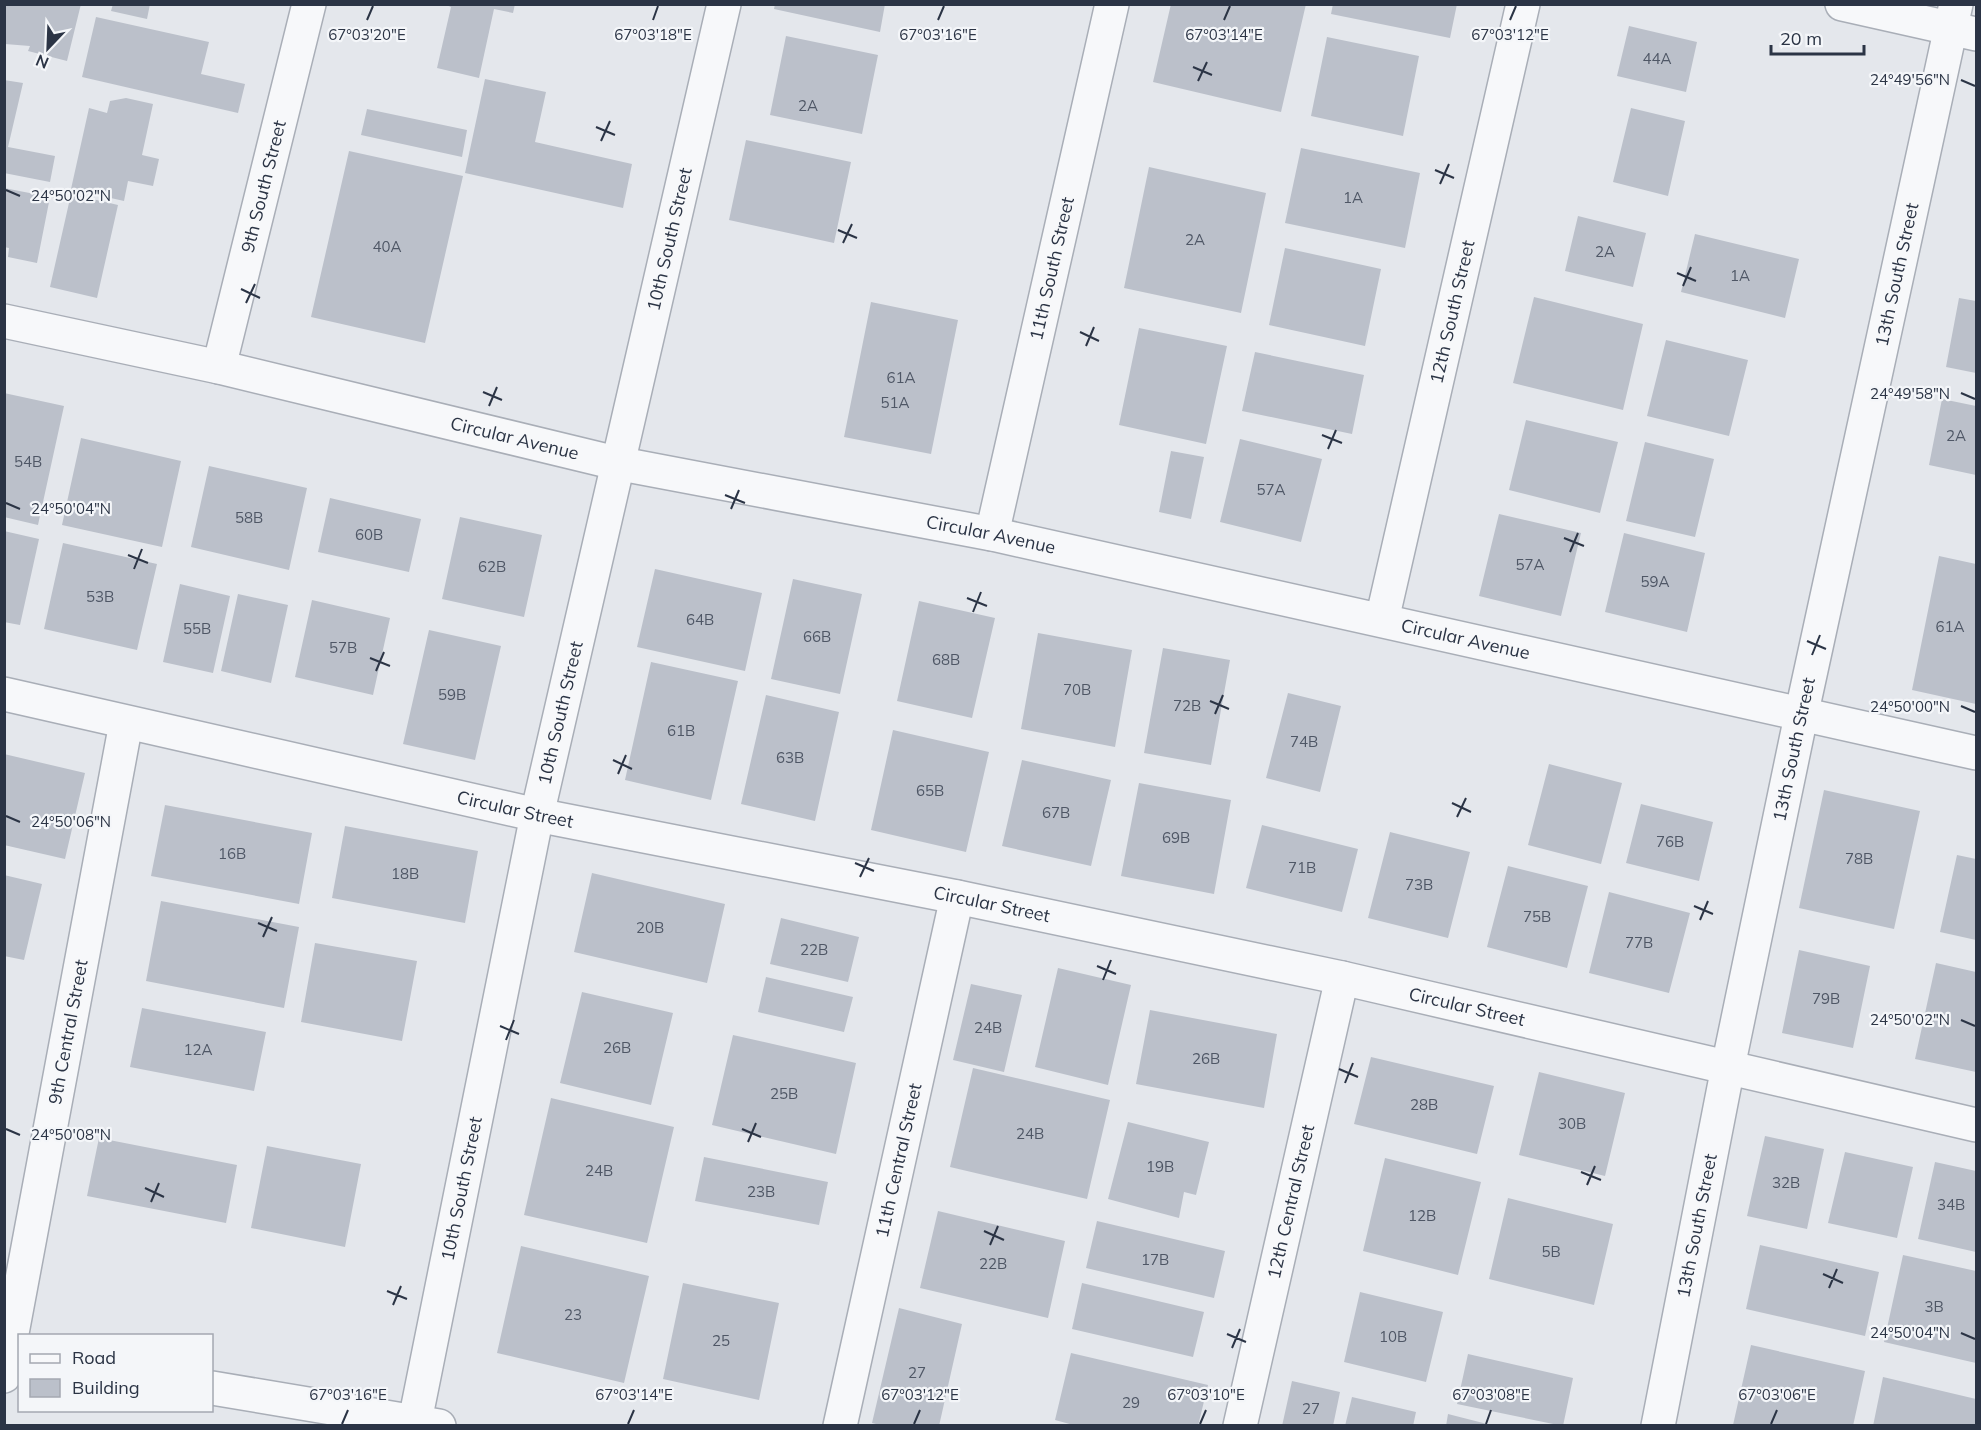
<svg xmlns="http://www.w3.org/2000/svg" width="1981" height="1430" viewBox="0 0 1981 1430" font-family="Mulish,sans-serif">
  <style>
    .building { fill: #bbc0ca }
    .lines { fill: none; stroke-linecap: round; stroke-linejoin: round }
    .minor-casing { stroke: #a9aeb7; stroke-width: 36 }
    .minor { stroke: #f7f8fa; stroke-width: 33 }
    .ticks { fill: none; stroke: #2b3445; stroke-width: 2 }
    .labels { text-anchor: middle; stroke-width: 4.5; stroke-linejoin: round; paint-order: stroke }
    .number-label { font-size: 15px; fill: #4f5766 }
    .street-label { font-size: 18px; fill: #2b3445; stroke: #f4f6f9 }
    .ticks-label { font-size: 15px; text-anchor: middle; fill: #2b3445; stroke: #f4f6f9; stroke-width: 4.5; stroke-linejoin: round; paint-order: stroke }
  </style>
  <rect width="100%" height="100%" fill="#e4e7ec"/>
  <path class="building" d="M5,4H81L67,61L28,51L30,46L5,44Z
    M113,4H150L147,19L111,11Z
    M444,4H515L513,13L494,9L479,78L437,68L451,7Z
    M775,4H885L880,32L774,9Z
    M1171,4H1306L1281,112L1153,82Z
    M1333,4H1457L1450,38L1331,14Z
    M96,17L209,42L201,74L245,84L238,113L82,77Z
    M1629,26L1697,42L1686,92L1617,76Z
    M786,36L878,55L862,134L770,115Z
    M1327,37L1419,56L1403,136L1311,116Z
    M485,79L546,92L535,142L632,164L623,208L465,173Z
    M4,80L23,83L8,147L55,156L50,182L4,173Z
    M126,98L153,104L142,155L159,159L153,186L128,181L124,201L71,189L89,108L107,113L110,101Z
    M1631,108L1685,121L1668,196L1613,182Z
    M367,109L467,130L462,157L361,135Z
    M746,140L851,162L834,243L729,220Z
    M1301,148L1420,173L1405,248L1285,223Z
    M349,151L463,176L425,343L311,317Z
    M1149,167L1266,193L1241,313L1124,288Z
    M4,188L50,197L37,263L8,257L9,248L4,247Z
    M71,194L118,205L97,298L50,287Z
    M1578,216L1646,233L1633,287L1565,271Z
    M1695,234L1799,259L1785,318L1681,292Z
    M1285,248L1381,269L1365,346L1269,325Z
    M1534,297L1643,324L1623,410L1513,383Z
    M1959,298L1976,301V373L1946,367Z
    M871,302L958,320L931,454L844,437Z
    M1139,328L1227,346L1206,444L1119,425Z
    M1666,340L1748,360L1729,436L1647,416Z
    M1255,352L1364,375L1352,434L1242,411Z
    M4,393L64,406L38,525L4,517Z
    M1942,399L1976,406V475L1929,465Z
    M1526,420L1618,442L1600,513L1509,490Z
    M81,438L181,461L162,547L62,525Z
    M1240,439L1322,459L1301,542L1220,522Z
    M1645,442L1714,459L1695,537L1626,521Z
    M1171,451L1204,457L1191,519L1159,512Z
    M209,466L307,488L289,570L191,547Z
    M330,498L421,519L409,572L318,552Z
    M1499,514L1581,533L1561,616L1479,596Z
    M460,517L542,535L524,617L442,599Z
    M4,531L39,539L20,625L4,622Z
    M1624,533L1705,553L1687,632L1605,612Z
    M63,543L157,564L137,650L44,629Z
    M1939,556L1976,564V704L1912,690Z
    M655,569L762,593L745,671L637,647Z
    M793,579L862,594L840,694L771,679Z
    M180,584L230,596L213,673L163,662Z
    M238,594L288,605L271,683L221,671Z
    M312,600L390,618L373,695L295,677Z
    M919,601L995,618L972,718L897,701Z
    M429,630L501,646L475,760L403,744Z
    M1038,633L1132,650L1115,747L1021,729Z
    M1163,648L1230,660L1211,765L1144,753Z
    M651,662L738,681L711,800L625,780Z
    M1288,693L1341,706L1320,792L1266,778Z
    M766,695L839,712L815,821L741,804Z
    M893,730L989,752L966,852L871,830Z
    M4,754L85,773L65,859L4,845Z
    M1022,760L1111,780L1091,866L1002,846Z
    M1549,764L1622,783L1601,864L1528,845Z
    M1139,783L1231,800L1214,894L1121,876Z
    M1824,790L1920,811L1894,929L1799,908Z
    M1641,804L1713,822L1699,881L1626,863Z
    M165,805L312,833L299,904L151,876Z
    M1262,825L1358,849L1342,912L1246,888Z
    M345,826L478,851L465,923L332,898Z
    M1390,832L1470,852L1448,938L1368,918Z
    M1957,855L1976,859V940L1940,932Z
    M1508,866L1588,886L1567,968L1487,947Z
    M592,873L725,904L707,983L574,952Z
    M4,875L42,884L24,960L4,956Z
    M1609,892L1690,913L1669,993L1589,973Z
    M161,901L299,927L284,1008L146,981Z
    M781,918L859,937L848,982L770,964Z
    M315,943L417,961L402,1041L301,1022Z
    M1799,950L1870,966L1853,1048L1782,1033Z
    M1936,963L1976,972V1072L1915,1059Z
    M1058,968L1131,985L1108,1085L1035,1067Z
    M766,977L853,997L844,1032L758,1012Z
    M971,984L1022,995L1004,1072L953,1060Z
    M582,992L673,1013L651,1105L560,1083Z
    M142,1008L266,1032L254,1091L130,1067Z
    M1150,1010L1277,1034L1264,1108L1136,1084Z
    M733,1035L856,1063L836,1154L712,1125Z
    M1371,1057L1494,1086L1477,1154L1354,1124Z
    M973,1068L1110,1100L1087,1199L950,1167Z
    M1539,1072L1625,1093L1605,1176L1519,1155Z
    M551,1098L674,1127L647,1243L524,1215Z
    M1128,1122L1209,1142L1196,1195L1184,1192L1179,1218L1108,1199Z
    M1765,1136L1824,1149L1807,1229L1747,1216Z
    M99,1138L237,1165L226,1223L87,1196Z
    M267,1146L361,1164L345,1247L251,1228Z
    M1845,1152L1913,1167L1897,1238L1828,1223Z
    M704,1157L828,1182L819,1225L695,1201Z
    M1385,1158L1481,1182L1458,1275L1363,1251Z
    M1935,1162L1976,1171V1252L1918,1239Z
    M1508,1198L1613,1224L1594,1305L1489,1279Z
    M938,1211L1065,1241L1048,1318L920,1288Z
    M1097,1221L1225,1251L1214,1298L1086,1268Z
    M1760,1245L1879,1272L1865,1336L1746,1309Z
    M521,1246L649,1276L624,1383L497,1353Z
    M1903,1255L1976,1271V1363L1884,1342Z
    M683,1283L779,1303L759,1400L663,1379Z
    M1082,1283L1204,1312L1193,1357L1072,1329Z
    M1360,1292L1443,1312L1426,1382L1344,1362Z
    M899,1308L962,1324L939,1426H884L872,1423Z
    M1751,1345L1865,1371L1853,1426L1733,1425Z
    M1071,1353L1208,1385L1198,1426H1077L1055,1420Z
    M1468,1354L1573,1378L1563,1426L1457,1404Z
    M1883,1377L1976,1399V1426H1873Z
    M1292,1381L1340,1392L1333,1426H1282Z
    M1352,1397L1416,1412L1413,1426H1345Z
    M1448,1414L1491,1425V1426H1446Z"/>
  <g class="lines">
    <defs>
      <g id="minor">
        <path d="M1842,4L1976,34"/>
        <path id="s1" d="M4,321L219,367L616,463L992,534L1976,753"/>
        <path id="s2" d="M219,367L309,4"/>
        <path id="s3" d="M992,534L1112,4"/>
        <path id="s4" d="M1382,620L1523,4"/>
        <path id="s5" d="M4,694L537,815L957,897L1342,978L1976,1125"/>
        <path id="s6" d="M4,1376L126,723"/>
        <path d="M212,1388L439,1426"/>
        <path id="s7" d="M414,1426L537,815L724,4"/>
        <path id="s8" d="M840,1426L957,897"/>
        <path id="s9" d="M1240,1426L1342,978"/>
        <path id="s10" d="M1658,1426L1728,1067L1801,716L1956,4"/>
      </g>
    </defs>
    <use href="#minor" class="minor-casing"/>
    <use href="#minor" class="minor"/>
  </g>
  <path class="ticks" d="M367,20L373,6M653,20L658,6M938,20L944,6M1224,20L1230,6M1510,20L1516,6M1193,67L1212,75M1961,80L1975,86M1198,81L1207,62M596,127L615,135M601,141L610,121M1435,170L1454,178M1440,184L1449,164M6,190L20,196M838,230L857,238M843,243L852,224M1677,273L1696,281M1683,286L1691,267M241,289L260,298M246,303L255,284M1080,332L1099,341M1086,346L1094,327M483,392L502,400M1961,393L1975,399M489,406L497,387M1322,435L1342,443M1328,449L1336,430M725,495L745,503M6,503L20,509M731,509L739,490M1564,538L1584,546M1570,552L1578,533M128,555L148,563M134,569L142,549M967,598L987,606M973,612L981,592M1807,641L1826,649M1812,655L1820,635M370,658L390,666M376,671L384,652M1210,701L1229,709M1961,706L1975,712M1215,714L1223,695M613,760L632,769M618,774L626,755M1452,803L1471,812M6,816L20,822M1457,817L1466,798M855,863L874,871M860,877L869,858M1694,906L1713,914M1700,920L1708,901M258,923L277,931M263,937L272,917M1097,966L1116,974M1103,980L1111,960M1961,1020L1975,1026M500,1026L519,1034M506,1040L514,1020M1339,1069L1358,1077M1345,1083L1353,1063M6,1129L20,1135M742,1129L761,1137M748,1142L756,1123M1581,1172L1601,1180M1587,1185L1595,1166M145,1188L164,1197M151,1202L159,1183M984,1231L1004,1240M990,1245L998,1226M1823,1274L1843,1283M1829,1288L1837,1269M387,1291L407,1299M393,1305L401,1286M1961,1333L1975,1339M1227,1334L1246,1342M1232,1348L1240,1329M342,1424L348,1410M628,1424L634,1410M914,1424L920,1410M1200,1424L1206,1410M1486,1424L1491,1410M1771,1424L1777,1410"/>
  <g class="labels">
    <g class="number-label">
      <text x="1657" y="64">44A</text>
      <text x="808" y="111">2A</text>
      <text x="1353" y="203">1A</text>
      <text x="1195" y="245">2A</text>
      <text x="387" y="252">40A</text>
      <text x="1605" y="257">2A</text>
      <text x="1740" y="281">1A</text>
      <text x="901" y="383">61A</text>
      <text x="895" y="408">51A</text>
      <text x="1956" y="441">2A</text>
      <text x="28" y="467">54B</text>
      <text x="1271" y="495">57A</text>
      <text x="249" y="523">58B</text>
      <text x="369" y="540">60B</text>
      <text x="1530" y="570">57A</text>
      <text x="492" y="572">62B</text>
      <text x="1655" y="587">59A</text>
      <text x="100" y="602">53B</text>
      <text x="700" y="625">64B</text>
      <text x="1950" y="632">61A</text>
      <text x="197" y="634">55B</text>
      <text x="817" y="642">66B</text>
      <text x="343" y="653">57B</text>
      <text x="946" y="665">68B</text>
      <text x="1077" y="695">70B</text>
      <text x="452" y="700">59B</text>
      <text x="1187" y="711">72B</text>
      <text x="681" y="736">61B</text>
      <text x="1304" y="747">74B</text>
      <text x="790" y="763">63B</text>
      <text x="930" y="796">65B</text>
      <text x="1056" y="818">67B</text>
      <text x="1176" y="843">69B</text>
      <text x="1670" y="847">76B</text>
      <text x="232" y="859">16B</text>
      <text x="1859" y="864">78B</text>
      <text x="1302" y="873">71B</text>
      <text x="405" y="879">18B</text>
      <text x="1419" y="890">73B</text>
      <text x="1537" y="922">75B</text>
      <text x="650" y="933">20B</text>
      <text x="1639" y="948">77B</text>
      <text x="814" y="955">22B</text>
      <text x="1826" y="1004">79B</text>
      <text x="988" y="1033">24B</text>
      <text x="617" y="1053">26B</text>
      <text x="198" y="1055">12A</text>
      <text x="1206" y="1064">26B</text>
      <text x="784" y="1099">25B</text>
      <text x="1424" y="1110">28B</text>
      <text x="1572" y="1129">30B</text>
      <text x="1030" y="1139">24B</text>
      <text x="1160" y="1172">19B</text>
      <text x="599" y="1176">24B</text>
      <text x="1786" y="1188">32B</text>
      <text x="761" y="1197">23B</text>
      <text x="1951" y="1210">34B</text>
      <text x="1422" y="1221">12B</text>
      <text x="1551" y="1257">5B</text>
      <text x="1155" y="1265">17B</text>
      <text x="993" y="1269">22B</text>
      <text x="1934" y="1312">3B</text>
      <text x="573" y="1320">23</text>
      <text x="1393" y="1342">10B</text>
      <text x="721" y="1346">25</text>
      <text x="917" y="1378">27</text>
      <text x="1131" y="1408">29</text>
      <text x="1311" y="1414">27</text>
    </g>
    <g class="street-label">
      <text dy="6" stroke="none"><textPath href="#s2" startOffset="186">9th South Street</textPath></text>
      <text dy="6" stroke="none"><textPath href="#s7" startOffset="1214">10th South Street</textPath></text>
      <text dy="6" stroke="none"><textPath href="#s3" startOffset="272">11th South Street</textPath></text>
      <text dy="6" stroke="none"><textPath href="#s10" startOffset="1176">13th South Street</textPath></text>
      <text dy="6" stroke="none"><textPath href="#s4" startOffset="316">12th South Street</textPath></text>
      <text dy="6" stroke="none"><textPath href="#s1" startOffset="524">Circular Avenue</textPath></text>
      <text dy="6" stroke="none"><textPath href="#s1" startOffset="1010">Circular Avenue</textPath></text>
      <text dy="6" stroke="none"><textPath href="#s1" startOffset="1496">Circular Avenue</textPath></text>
      <text dy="6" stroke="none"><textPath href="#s7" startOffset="728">10th South Street</textPath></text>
      <text dy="6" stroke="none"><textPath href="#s10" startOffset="690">13th South Street</textPath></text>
      <text dy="6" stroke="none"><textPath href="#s5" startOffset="524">Circular Street</textPath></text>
      <text dy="6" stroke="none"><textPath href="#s5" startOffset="1010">Circular Street</textPath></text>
      <text dy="6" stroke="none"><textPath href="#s5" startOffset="1496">Circular Street</textPath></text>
      <text dy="6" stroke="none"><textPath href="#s6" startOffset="350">9th Central Street</textPath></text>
      <text dy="6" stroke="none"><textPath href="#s8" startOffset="272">11th Central Street</textPath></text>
      <text dy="6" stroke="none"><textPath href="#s7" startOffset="242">10th South Street</textPath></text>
      <text dy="6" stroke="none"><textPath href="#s9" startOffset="230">12th Central Street</textPath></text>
      <text dy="6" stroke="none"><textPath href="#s10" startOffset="204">13th South Street</textPath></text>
    </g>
  </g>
  <g class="ticks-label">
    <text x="367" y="40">67°03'20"E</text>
    <text x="938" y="40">67°03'16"E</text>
    <text x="1224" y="40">67°03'14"E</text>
    <text x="1510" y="40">67°03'12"E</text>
    <text x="653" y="40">67°03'18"E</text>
    <text x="1910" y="85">24°49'56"N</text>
    <text x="71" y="201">24°50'02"N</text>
    <text x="1910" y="399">24°49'58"N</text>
    <text x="71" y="514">24°50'04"N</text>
    <text x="1910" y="712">24°50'00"N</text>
    <text x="71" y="827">24°50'06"N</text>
    <text x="1910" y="1025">24°50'02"N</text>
    <text x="71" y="1140">24°50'08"N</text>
    <text x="1910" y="1338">24°50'04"N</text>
    <text x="348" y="1400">67°03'16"E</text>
    <text x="634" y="1400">67°03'14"E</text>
    <text x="920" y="1400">67°03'12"E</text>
    <text x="1206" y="1400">67°03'10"E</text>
    <text x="1491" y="1400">67°03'08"E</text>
    <text x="1777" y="1400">67°03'06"E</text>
  </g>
  <rect width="1981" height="1430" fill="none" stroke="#2b3445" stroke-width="12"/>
  <rect x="18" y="1334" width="195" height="78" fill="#f4f6f9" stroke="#a4a8b1" stroke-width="1.5"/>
  <rect x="30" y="1354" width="30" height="9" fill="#f7f8fa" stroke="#a4a8b1" stroke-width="1.5"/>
  <text x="72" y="1364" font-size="18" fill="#2b3445">Road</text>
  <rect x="30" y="1379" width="30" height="18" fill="#bbc0ca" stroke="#a4a8b1" stroke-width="1.5"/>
  <text x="72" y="1394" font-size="18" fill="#2b3445">Building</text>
  <g transform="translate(48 48) rotate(203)" stroke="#f4f6f9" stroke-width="4.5" paint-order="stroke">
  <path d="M0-4.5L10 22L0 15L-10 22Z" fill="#2b3445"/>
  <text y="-9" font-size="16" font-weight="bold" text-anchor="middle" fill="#2b3445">N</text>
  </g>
  <path d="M1771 45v9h93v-9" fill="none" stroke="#2b3445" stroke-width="3"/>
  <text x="1780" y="45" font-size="18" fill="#2b3445" stroke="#f4f6f9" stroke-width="4.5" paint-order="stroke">20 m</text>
</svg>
